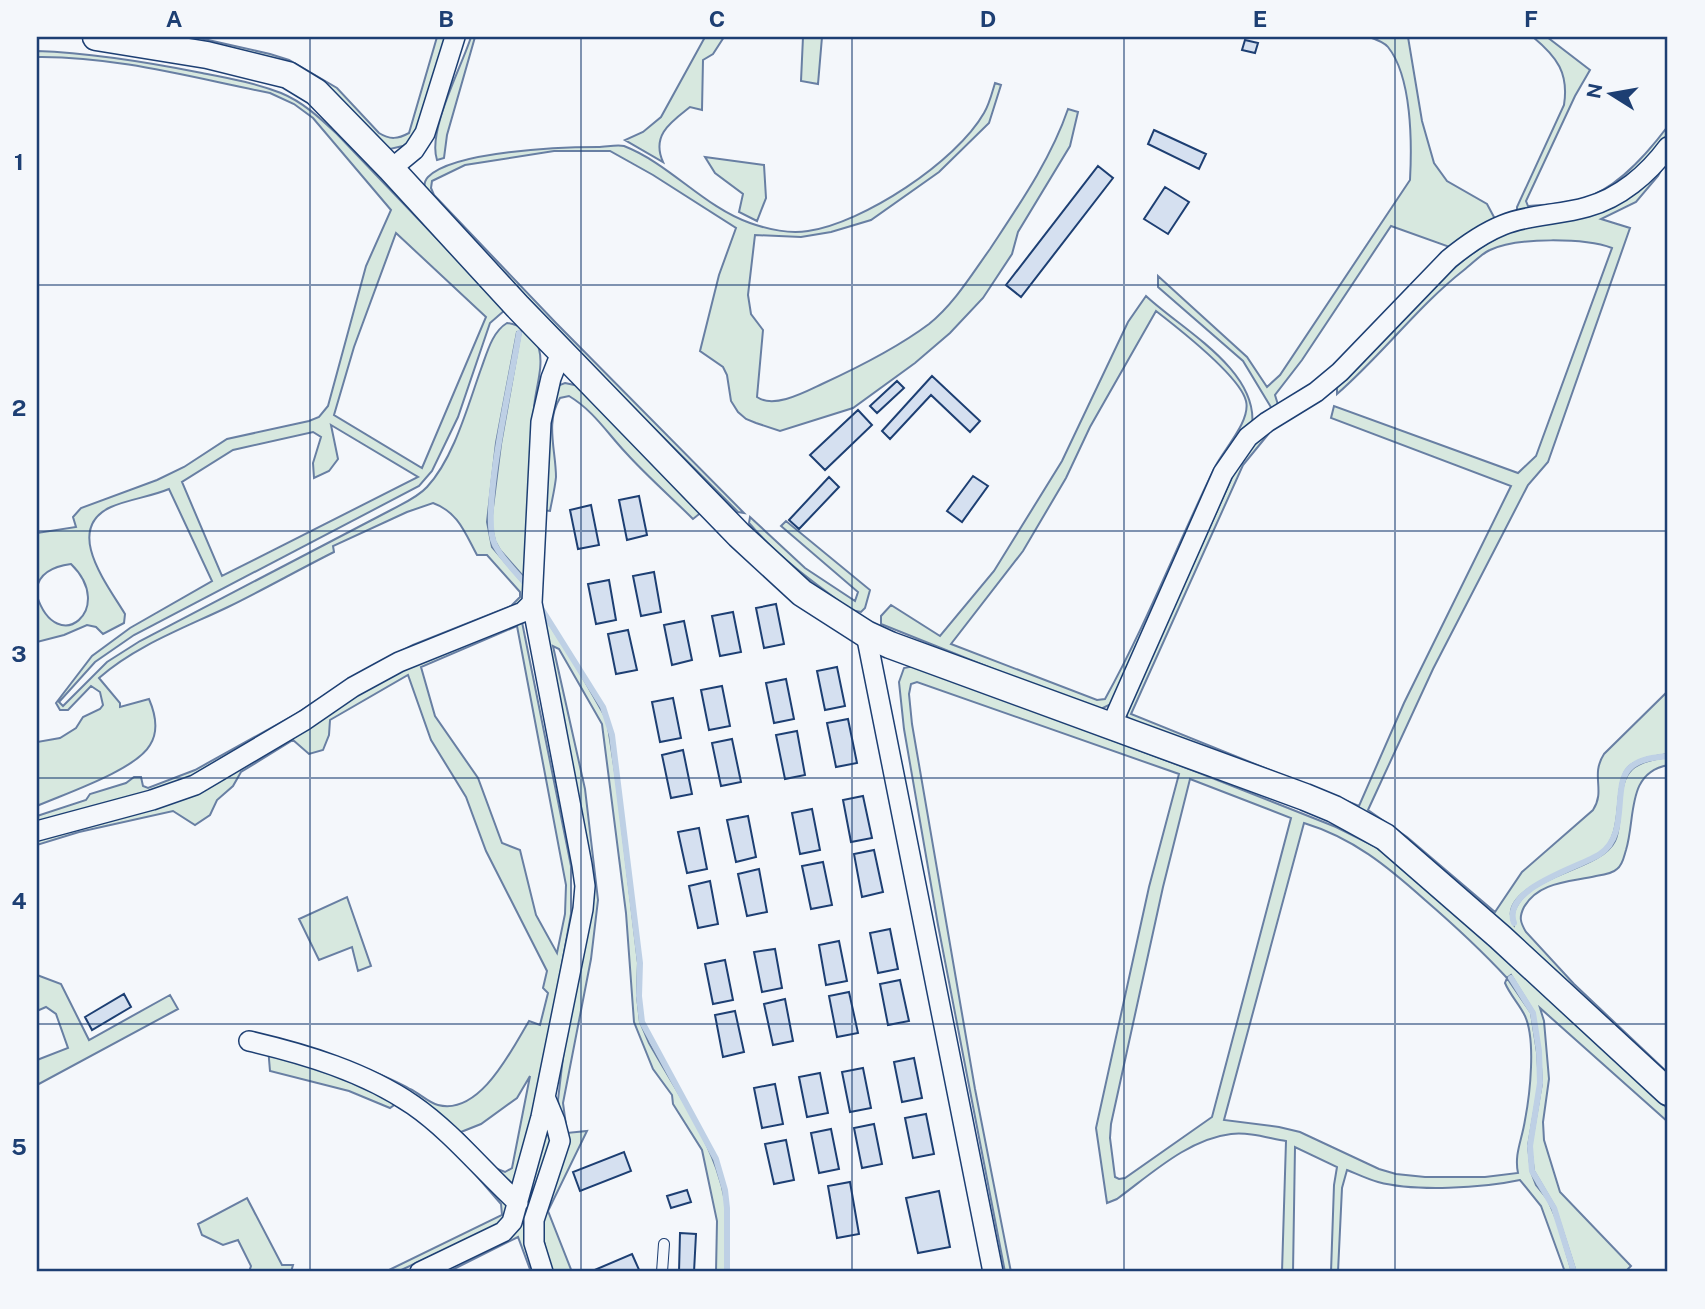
<svg xmlns="http://www.w3.org/2000/svg" width="1705" height="1309" viewBox="0 0 1705 1309" font-family="'Public Sans',sans-serif">
  <style>
    .green { fill: #d7e8df; stroke: #687fa3; stroke-width: 2; fill-rule: evenodd }
    .lines { fill: none; stroke-linecap: round; stroke-linejoin: round }
    .stream { stroke: #bed0e5; stroke-width: 6 }
    .building { fill: #d5e0f0; stroke: #1d3f73; stroke-width: 2 }
    .lane-casing { stroke: #1d3f73; stroke-width: 12 }
    .street-casing { stroke: #1d3f73; stroke-width: 22 }
    .secondary-casing { stroke: #1d3f73; stroke-width: 29 }
    .lane { stroke: #f4f7fb; stroke-width: 10 }
    .street { stroke: #f4f7fb; stroke-width: 19 }
    .secondary { stroke: #f4f7fb; stroke-width: 26 }
    .grid { fill: none; stroke: #1d3f73; stroke-width: 2; stroke-opacity: 0.55 }
    .neatline { fill: none; stroke: #1d3f73; stroke-width: 2.5 }
    .grid-label { font-size: 23px; text-anchor: middle; font-weight: bold; fill: #1d3f73 }
  </style>
  <rect width="100%" height="100%" fill="#f4f7fb"/>
  <path class="green" d="M147,37H195L270,54L289,60L337,88L379,133C390,140 398,139 409,133L437,37H448L420,134L407,145L390,149L333,97Z
    M471,37H475L447,135L444,158L437,160C427,131 462,66 471,37Z
    M705,37H724L713,54L703,60L702,110L690,107C671,122 651,135 663,162L625,140L643,132L661,117Z
    M803,37H822L818,84L801,81Z
    M1369,37H1408L1422,121L1434,163L1447,181L1487,204L1495,219L1455,249L1391,226L1302,360L1275,395L1279,408L1272,409L1243,361L1158,287V276L1247,357L1267,387L1280,375L1410,180C1412,143 1412,77 1388,47C1384,42 1375,39 1369,37Z
    M1533,37H1547L1590,70L1575,96L1526,201L1528,206C1546,205 1565,204 1582,199C1617,189 1647,154 1668,126V136C1618,194 1600,207 1522,212L1517,211V207L1564,105C1569,73 1557,57 1533,37Z
    M37,51C93,53 147,62 202,73C228,78 256,83 281,93C303,102 320,118 337,134L505,310L490,323L458,417L432,471L419,486L134,635L95,662L59,702L63,706L107,662L140,641L391,510C404,503 418,497 427,487C454,458 468,405 481,369C487,353 492,332 507,323C519,324 536,336 539,349C544,367 535,390 534,408C530,473 527,538 524,603L193,781L37,825V816L86,800L90,794L126,783L134,777H141L143,786L148,788L195,770L296,714L352,677L413,645L511,606L520,597V592L487,555H477C465,533 458,512 433,503L407,512L333,546L334,552C298,570 263,590 228,607C184,628 135,646 99,678L120,703V707L149,699C155,713 159,731 150,745C136,770 64,794 37,806V742L60,738L76,728L83,717L100,709L103,705L100,692L91,686L68,710H60L56,703L92,656L130,628L212,581L169,489C150,497 129,499 111,507C63,529 107,584 125,614L124,623L103,634L96,627L87,625L64,635L37,642V596C57,658 117,609 71,564C56,566 40,571 37,588V533L76,527L73,517L81,508L157,480L184,467L227,439L309,421L319,417L328,406L366,266L391,210L313,118L294,104L270,93C194,78 115,56 37,57ZM396,233L486,317L422,468L334,415L354,347ZM521,331L501,444L491,523L495,541L500,550L524,577L523,583L492,547L487,522L496,443L517,332ZM331,425L418,477L222,576L182,482L233,450L313,432L321,437L313,463L314,478L329,471L338,459Z
    M995,83L1001,85L989,123L939,172L871,220L831,232L801,237L755,235L748,295L751,314L763,330L757,397C774,409 805,392 822,384C859,367 897,348 929,324C954,304 972,274 990,249C1019,205 1051,159 1068,109L1078,112L1070,146L1018,232L1012,254L983,298L950,333L915,363L853,408L780,431L756,423L746,419L738,412L731,401L727,375L723,367L700,351L719,275L736,228L653,175L610,151H554L465,165L432,181L431,188L434,195L556,323L744,513L738,512L613,387L425,191C424,186 424,181 428,177C453,151 562,147 598,147C606,147 617,144 624,146C670,164 704,207 750,223C767,229 790,234 808,231C863,223 956,162 984,113C989,105 992,93 995,83Z
    M705,157L764,165L766,198L757,221L739,212L743,194L715,173Z
    M1667,160L1658,176L1636,202L1601,219L1630,228L1548,462L1528,485L1433,669L1368,810L1407,837L1495,912L1522,872L1593,810C1606,790 1590,776 1604,754L1668,691V754C1656,756 1643,757 1632,764C1609,778 1628,833 1600,853C1580,867 1493,889 1514,925C1515,920 1512,916 1515,910C1529,873 1600,871 1615,841C1619,833 1619,823 1620,814C1622,773 1627,763 1668,757V765C1626,773 1636,817 1626,850C1624,856 1623,865 1617,869C1612,874 1603,875 1596,876C1571,882 1539,881 1524,907C1519,917 1520,922 1526,932L1574,984L1668,1073V1079L1413,847L1128,718L1126,714L1237,466L1259,438L1270,432L1243,465L1131,714L1359,806L1404,703L1511,486L1331,418L1334,406L1518,473L1536,456L1612,248C1585,238 1517,237 1490,250C1481,254 1472,264 1464,270C1418,306 1382,355 1337,394V387C1385,337 1445,263 1507,232C1524,223 1545,224 1564,221C1615,214 1633,195 1667,160Z
    M1146,296C1181,329 1259,370 1252,426L1111,704L1101,709L1083,705L881,624V616L891,605L940,636L994,571L1062,461L1128,322ZM1156,311C1178,328 1240,376 1246,401C1251,421 1224,449 1215,467C1177,545 1147,623 1105,699L1097,700L951,644L1023,551L1066,478L1090,427Z
    M565,383L579,386L703,511L693,519C671,497 647,476 627,454C607,433 594,411 569,396L560,398C545,422 556,451 556,477C555,488 552,500 550,511L542,510L544,443L557,386Z
    M750,517L805,568L855,601L858,592L781,526L786,521L870,590L865,608L861,612L851,610C814,583 779,558 749,523Z
    M536,604L571,657L607,720L617,785L638,963L637,996L640,1022L649,1043C692,1119 741,1178 726,1272H716L717,1221L702,1150L673,1104L672,1095L653,1069L634,1022L626,913L602,724L559,649L553,646L585,789L598,900L591,959L563,1103L567,1133L587,1131L548,1211L572,1272H551L541,1229L562,1133L558,1100L569,1006L589,919Z
    M521,617L571,866V914L543,1070L513,1195L360,1066C377,1073 394,1080 410,1089C419,1093 429,1103 438,1105C480,1116 512,1049 529,1021L540,1025L548,993L543,988L547,971L486,851L466,797L431,740L408,675L330,720L329,735L323,750L309,754L293,740L241,772L233,786L217,800L210,815L195,825L173,811L79,832L37,845V835L152,805L352,693ZM517,626L566,885L565,914L557,953L536,915L520,850L502,843L478,778L435,716L421,667ZM530,1076L512,1168L505,1172L495,1168L461,1132L481,1124L517,1098Z
    M914,666L1197,772L1336,827L1374,846L1390,857L1512,964L1668,1109V1122L1540,1008L1544,1021L1549,1079L1543,1122L1544,1140L1560,1192L1631,1266L1625,1272H1576L1555,1207L1534,1171L1531,1147L1542,1083L1540,1051L1534,1012L1511,975L1507,978L1531,1013L1537,1052L1539,1083L1528,1146L1531,1172L1536,1185L1548,1200L1557,1221L1572,1272H1565L1541,1206L1520,1180C1483,1188 1415,1192 1378,1182C1367,1179 1357,1174 1347,1170L1342,1188L1338,1272H1331L1334,1185L1337,1167L1295,1147L1293,1272H1282L1286,1141C1268,1138 1250,1132 1231,1134C1188,1139 1150,1175 1117,1199L1107,1203L1096,1128L1149,887L1179,774L917,682L911,684L909,694L912,724L975,1089L1011,1272H1005L938,925L904,729L899,682L904,668ZM1190,779L1291,818L1212,1117L1125,1178L1119,1179L1115,1177L1110,1138L1111,1124L1163,887ZM1304,823C1353,838 1387,866 1425,900C1454,925 1481,950 1507,978L1505,983C1510,995 1520,1005 1525,1016C1536,1040 1530,1094 1525,1120C1522,1140 1514,1154 1518,1173L1485,1177H1425L1396,1174L1379,1169L1300,1132L1279,1127L1224,1120Z
    M347,897L371,966L358,971L352,947L319,960L299,919Z
    M37,975L61,984L89,1040L170,995L178,1009L37,1085V1060L68,1048L56,1014L46,1007L37,1011Z
    M268,1047L412,1105L515,1206L498,1225L397,1272H385L502,1215L501,1204L448,1143L397,1103L390,1108L349,1091L270,1071Z
    M548,1116L552,1124L539,1272H531L518,1237L448,1272H430L504,1235Z
    M247,1198L282,1265H293L291,1272H249L251,1266L238,1240L223,1245L202,1235L198,1224Z"/>
  <g class="lines">
    <path class="stream" d="M519,333C513,373 479,516 495,545C502,559 515,571 525,583
      M541,608L603,707L612,735L640,963L639,996L642,1022L716,1159L725,1190L727,1208V1272
      M1514,923C1501,888 1579,868 1600,854C1631,834 1610,782 1632,766C1642,758 1657,757 1668,756
      M1511,978L1533,1013L1539,1051L1540,1083L1530,1146L1532,1171L1554,1208L1574,1272"/>
  </g>
  <path class="building" d="M1245,40L1258,43L1255,53L1242,50Z
    M1154,130L1206,154L1199,169L1148,144Z
    M1098,166L1113,178L1021,297L1006,285Z
    M1165,187L1189,202L1168,234L1144,219Z
    M932,376L980,421L970,432L931,395L890,439L882,431Z
    M897,381L904,388L877,413L870,406Z
    M858,410L872,425L825,470L810,455Z
    M973,476L988,486L962,522L947,511Z
    M829,477L839,487L799,529L789,520Z
    M639,496L647,535L627,540L619,500Z
    M591,505L599,545L578,549L570,510Z
    M654,572L661,612L641,616L633,576Z
    M609,580L616,620L596,624L588,584Z
    M776,604L784,644L764,648L756,608Z
    M733,612L741,652L720,656L712,616Z
    M684,621L692,660L672,665L664,625Z
    M628,630L637,670L616,674L608,634Z
    M837,667L845,706L825,710L817,671Z
    M786,679L794,719L774,723L766,683Z
    M722,686L730,726L709,730L701,690Z
    M673,698L681,738L660,742L652,702Z
    M848,719L857,763L836,767L827,723Z
    M797,731L805,775L785,779L776,735Z
    M732,739L741,782L721,786L712,743Z
    M683,750L692,794L671,798L662,755Z
    M863,796L872,838L851,842L843,800Z
    M812,809L820,850L800,854L792,813Z
    M748,816L756,857L736,862L727,820Z
    M699,828L707,869L687,873L678,832Z
    M874,850L883,892L862,897L854,854Z
    M823,862L832,905L811,909L802,866Z
    M759,869L767,912L747,916L738,874Z
    M710,881L718,924L698,928L689,886Z
    M890,929L898,969L878,973L870,933Z
    M839,941L847,981L826,985L819,945Z
    M775,949L782,988L762,992L754,952Z
    M725,960L733,1000L713,1004L705,964Z
    M900,980L909,1021L888,1025L880,984Z
    M849,992L858,1033L837,1037L829,996Z
    M124,994L131,1007L92,1030L85,1017Z
    M785,999L793,1041L773,1045L764,1004Z
    M735,1011L744,1052L723,1057L715,1015Z
    M914,1058L922,1098L902,1102L894,1062Z
    M863,1068L871,1108L850,1112L842,1072Z
    M820,1073L828,1113L807,1117L799,1077Z
    M775,1084L783,1124L762,1128L754,1088Z
    M926,1114L934,1154L913,1158L905,1118Z
    M874,1124L882,1164L862,1168L854,1128Z
    M831,1129L839,1169L819,1173L811,1133Z
    M786,1140L794,1180L774,1184L765,1144Z
    M624,1152L631,1171L580,1191L573,1172Z
    M850,1182L859,1234L837,1238L828,1186Z
    M687,1190L691,1202L671,1208L667,1196Z
    M939,1191L950,1247L918,1253L906,1198Z
    M680,1233L696,1234L694,1272H679Z
    M632,1254L640,1272H590Z"/>
  <g class="lines">
    <defs>
      <path id="lane" d="M662,1272L664,1244"/>
      <path id="street" d="M391,169L414,150L425,133L455,37
        M866,634L993,1272
        M1111,726L1223,473L1248,437L1267,422L1316,392L1340,372L1449,259C1466,245 1483,233 1503,225C1530,214 1560,215 1587,207C1620,198 1648,174 1668,147
        M37,831L152,800L195,785L305,720L353,687L399,662L523,612L532,603
        M249,1041C305,1054 365,1072 413,1105C452,1132 483,1171 518,1203
        M420,1272L503,1232L512,1222L541,1117L583,909L585,886L582,865L532,603L541,422L551,378L562,350
        M543,1272L534,1243V1220L560,1141L555,1121L545,1097"/>
      <path id="secondary" d="M96,37L207,55L288,75L316,92L391,169L517,306L739,535L802,593L866,634L890,645L1305,797L1334,809L1385,837L1500,937L1668,1092"/>
    </defs>
    <use href="#lane" class="lane-casing"/>
    <use href="#street" class="street-casing"/>
    <use href="#secondary" class="secondary-casing"/>
    <use href="#lane" class="lane"/>
    <use href="#street" class="street"/>
    <use href="#secondary" class="secondary"/>
  </g>
  <path class="grid" d="M310,37V1272M581,37V1272M852,37V1272M1124,37V1272M1395,37V1272M37,285H1668M37,531H1668M37,778H1668M37,1024H1668"/>
  <rect width="1705" height="1309" fill="none" stroke="#f4f7fb" stroke-width="77"/>
  <g transform="translate(1611 94) rotate(281)" stroke="#f4f7fb" stroke-width="5" paint-order="stroke">
  <path d="M0-5L12 26L0 18L-12 26Z" fill="#1d3f73"/>
  <text y="-10" font-size="19" font-weight="bold" text-anchor="middle" fill="#1d3f73">N</text>
  </g>
  <rect x="38" y="38" width="1628" height="1232" class="neatline"/>
  <g class="grid-label">
    <text x="174" y="27">A</text>
    <text x="446" y="27">B</text>
    <text x="717" y="27">C</text>
    <text x="988" y="27">D</text>
    <text x="1260" y="27">E</text>
    <text x="1531" y="27">F</text>
    <text x="19" y="170">1</text>
    <text x="19" y="416">2</text>
    <text x="19" y="662">3</text>
    <text x="19" y="909">4</text>
    <text x="19" y="1155">5</text>
  </g>
</svg>
